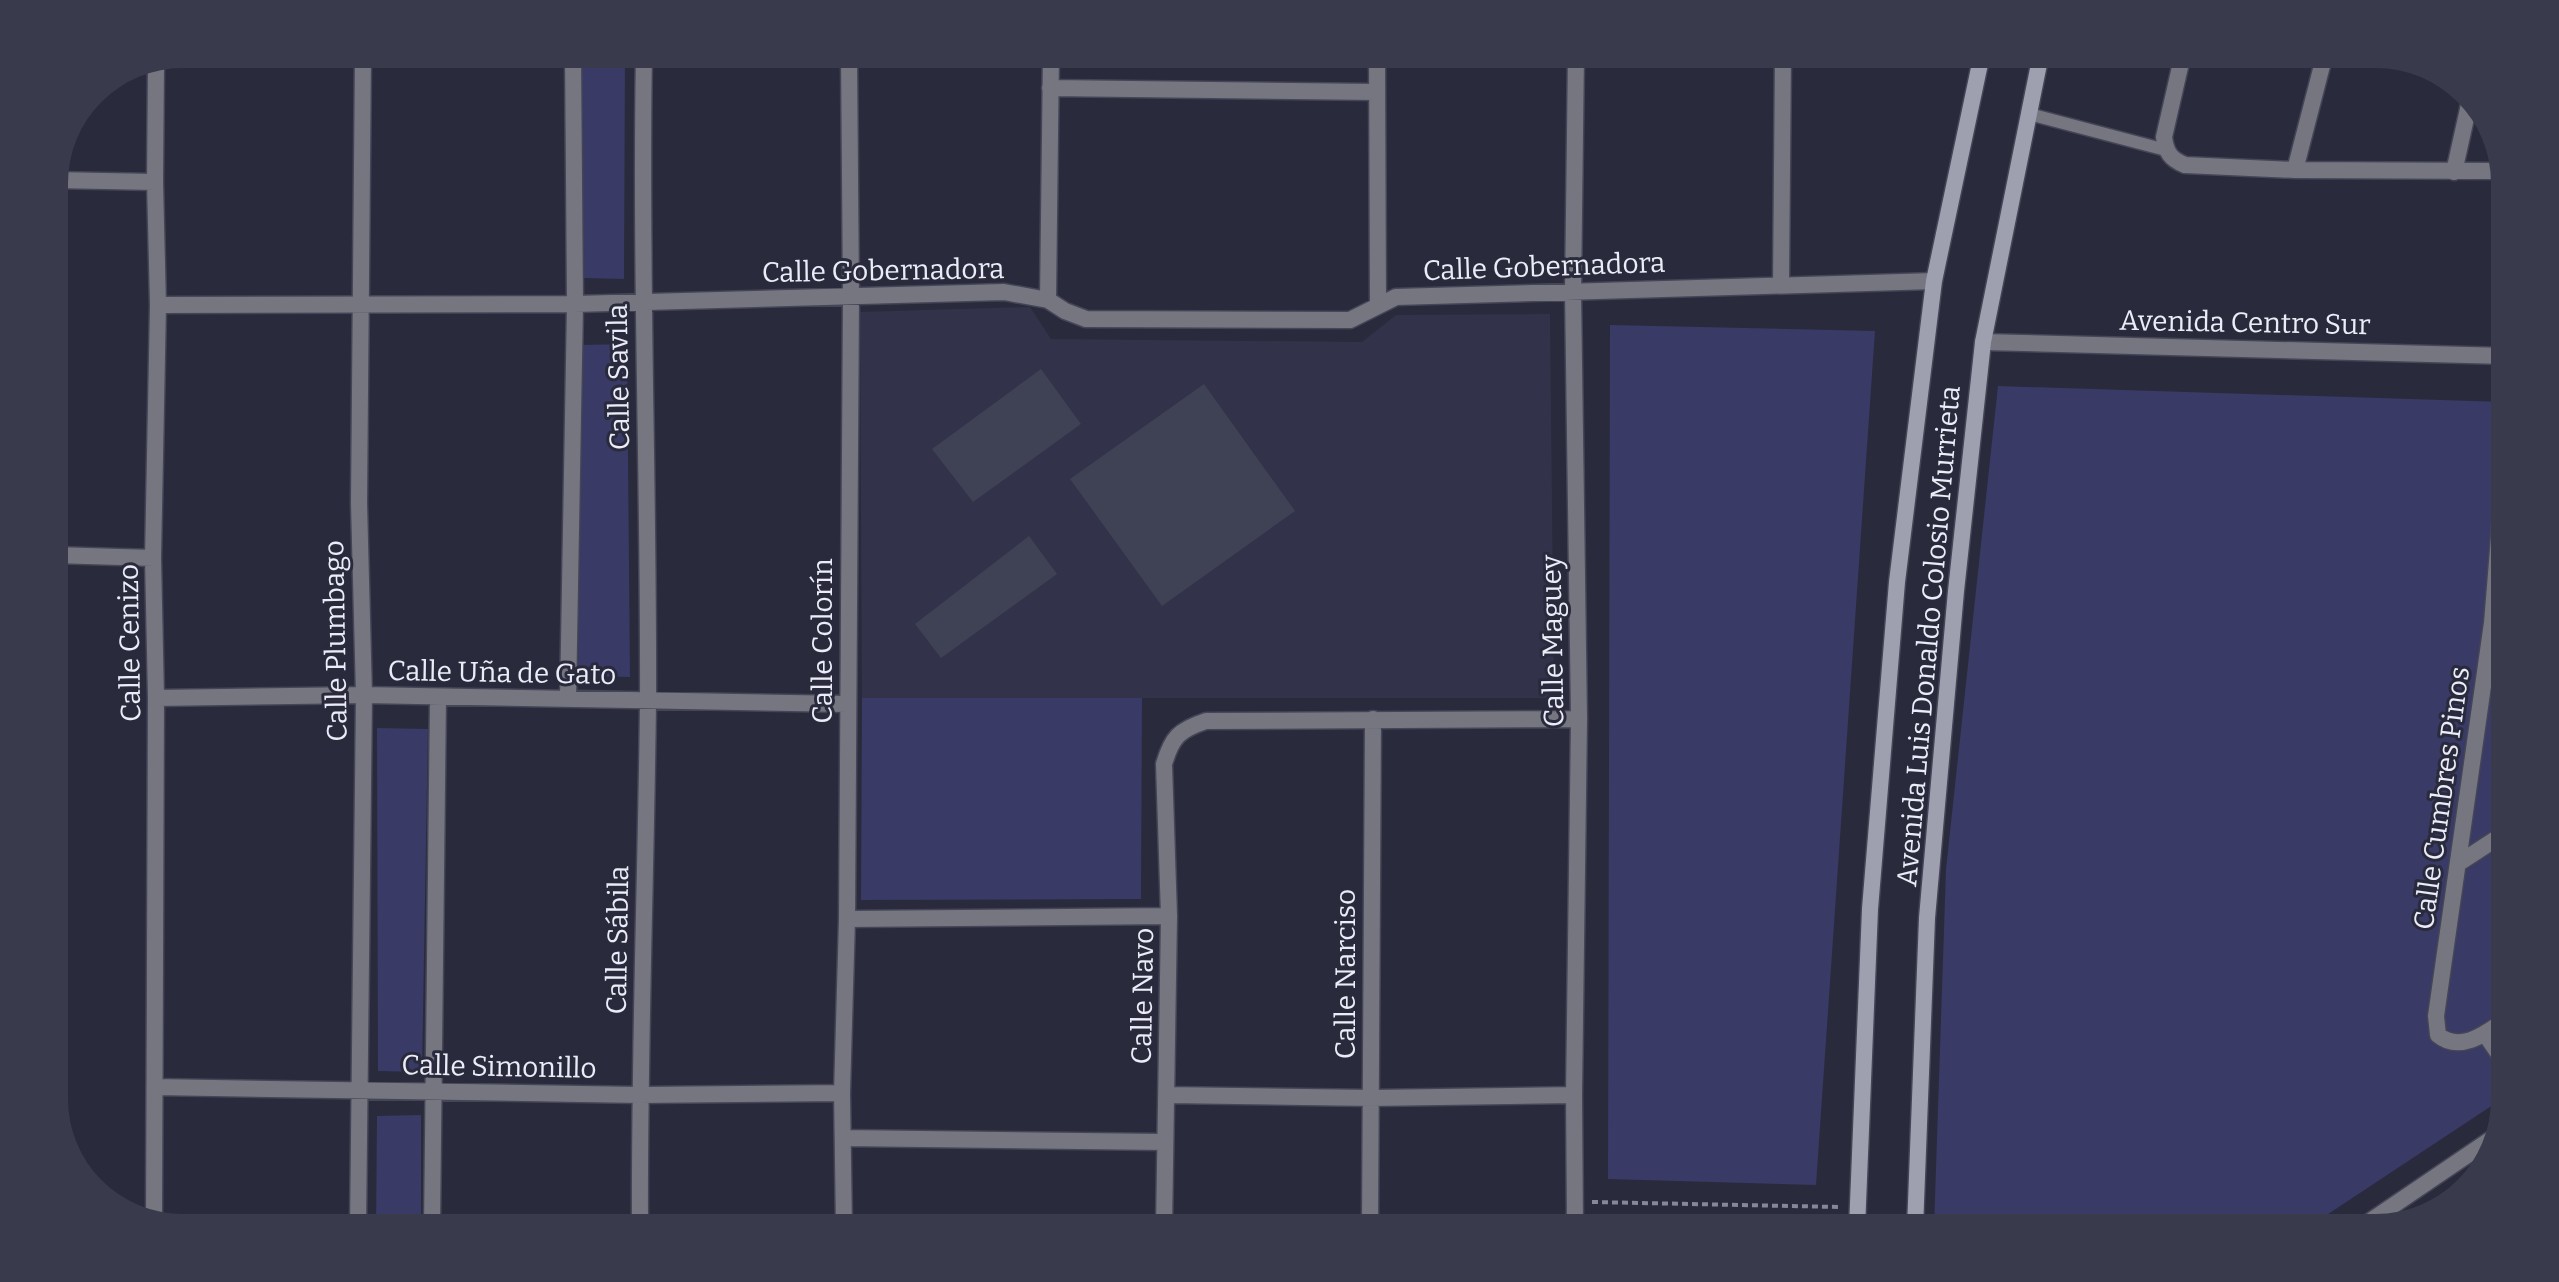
<svg xmlns="http://www.w3.org/2000/svg" width="2559" height="1282" viewBox="0 0 2559 1282" font-family="Bitter,serif">
  <style>
    .built { fill: #32334b }
    .green { fill: #393a65 }
    .building { fill: #3f4154 }
    .lines { fill: none; stroke-linecap: round; stroke-linejoin: round }
    .lane-casing { stroke: #444556; stroke-width: 15 }
    .street-casing { stroke: #444556; stroke-width: 19 }
    .secondary-casing { stroke: #444556; stroke-width: 19 }
    .path { stroke: #868797; stroke-width: 4; stroke-dasharray: 6 4; stroke-linecap: butt }
    .lane { stroke: #757680; stroke-width: 12 }
    .street { stroke: #757680; stroke-width: 16 }
    .secondary { stroke: #9fa0af; stroke-width: 16 }
    .labels { text-anchor: middle; stroke-width: 6; stroke-linejoin: round; paint-order: stroke }
    .street-label { font-size: 28px; fill: #ebecf8; stroke: #292a3c }
  </style>
  <rect width="100%" height="100%" fill="#292a3c"/>
  <path class="built" d="M1030,307L1051,339L1362,342L1396,315L1550,314L1554,698H862L860,312Z"/>
  <path class="green" d="M581,54H625L624,279L582,278Z
    M1610,325L1875,331L1816,1185L1608,1179Z
    M627,344L630,677L578,676L580,345Z
    M1998,386L2505,402V1097L2307,1228H1934L1946,869Z
    M862,698H1142L1141,899L861,900Z
    M377,728L428,729L422,1072L378,1071Z
    M421,1115V1228H376L377,1116Z"/>
  <path class="building" d="M1041,369L1081,424L973,502L932,449Z
    M1204,384L1295,511L1162,606L1070,479Z
    M1029,536L1057,574L941,658L915,624Z"/>
  <g class="lines">
    <defs>
      <path id="lane" d="M2029,114L2166,150"/>
      <path id="street" d="M1377,54L1378,305
        M2183,54L2164,137C2166,152 2170,159 2185,165L2295,170L2504,171
        M1050,88L1376,92
        M2295,170L2325,54
        M2454,172L2470,100
        M54,180L155,182
        M1781,284L1783,54
        M1048,300L1051,54
        M158,305L575,304L1004,292L1048,300L1065,311L1086,319L1350,320L1396,297L1934,281
        M1983,342L2505,356
        M2505,493L2502,500L2492,623L2436,1016L2438,1035C2460,1053 2485,1034 2505,1020
        M54,555L153,558
        M156,698L364,695L847,704
        M568,699L575,304L573,54
        M2459,863L2505,833
        M847,919L1169,916
        M2485,1034L2505,1063
        M155,1087L640,1095L842,1093
        M1167,1095L1371,1098L1574,1095
        M844,1138L1165,1142
        M154,1221L156,698L153,558L158,305L155,182L156,65
        M358,1228L364,695L359,503L363,54
        M432,1228L438,697
        M640,1228C639,1052 646,877 648,702C649,486 640,270 644,54
        M844,1228L842,1093L847,919L851,296L849,54
        M1164,1228L1169,916L1164,764C1172,737 1179,730 1206,721L1579,719
        M1370,1228L1373,719
        M1575,1228L1574,1095L1579,719L1573,292L1576,54
        M2360,1228L2497,1135"/>
      <path id="secondary" d="M1857,1228L1870,909L1897,582L1934,281L1982,54
        M1915,1228L1927,918L1956,591L1983,342L2041,54"/>
    </defs>
    <use href="#lane" class="lane-casing"/>
    <use href="#street" class="street-casing"/>
    <use href="#secondary" class="secondary-casing"/>
    <path class="path" d="M1592,1202L1839,1207"/>
    <use href="#lane" class="lane"/>
    <use href="#street" class="street"/>
    <use href="#secondary" class="secondary"/>
  </g>
  <g class="labels">
    <g class="street-label">
      <text transform="translate(1544 266) rotate(-2)" y="10">Calle Gobernadora</text>
      <text transform="translate(883 270) rotate(-1)" y="10">Calle Gobernadora</text>
      <text transform="translate(2245 322) rotate(1)" y="10">Avenida Centro Sur</text>
      <text transform="translate(618 377) rotate(-91)" y="10">Calle Savila</text>
      <text transform="translate(1928 636) rotate(-85)" y="10">Avenida Luis Donaldo Colosio Murrieta</text>
      <text transform="translate(335 641) rotate(-91)" y="10">Calle Plumbago</text>
      <text transform="translate(822 641) rotate(-90)" y="10">Calle Colorín</text>
      <text transform="translate(1552 641) rotate(-91)" y="10">Calle Maguey</text>
      <text transform="translate(129 643) rotate(-91)" y="10">Calle Cenizo</text>
      <text transform="translate(502 672) rotate(1)" y="10">Calle Uña de Gato</text>
      <text transform="translate(2441 798) rotate(-82)" y="10">Calle Cumbres Pinos</text>
      <text transform="translate(617 940) rotate(-89)" y="10">Calle Sábila</text>
      <text transform="translate(1345 974) rotate(-90)" y="10">Calle Narciso</text>
      <text transform="translate(1142 996) rotate(-89)" y="10">Calle Navo</text>
      <text transform="translate(499 1066) rotate(1)" y="10">Calle Simonillo</text>
    </g>
  </g>
  <path d="M0 0H2559V1282H0ZM183 68H2376A115 115 0 0 1 2491 183V1099A115 115 0 0 1 2376 1214H183A115 115 0 0 1 68 1099V183A115 115 0 0 1 183 68Z" fill="#393a4b" fill-rule="evenodd"/>
</svg>
